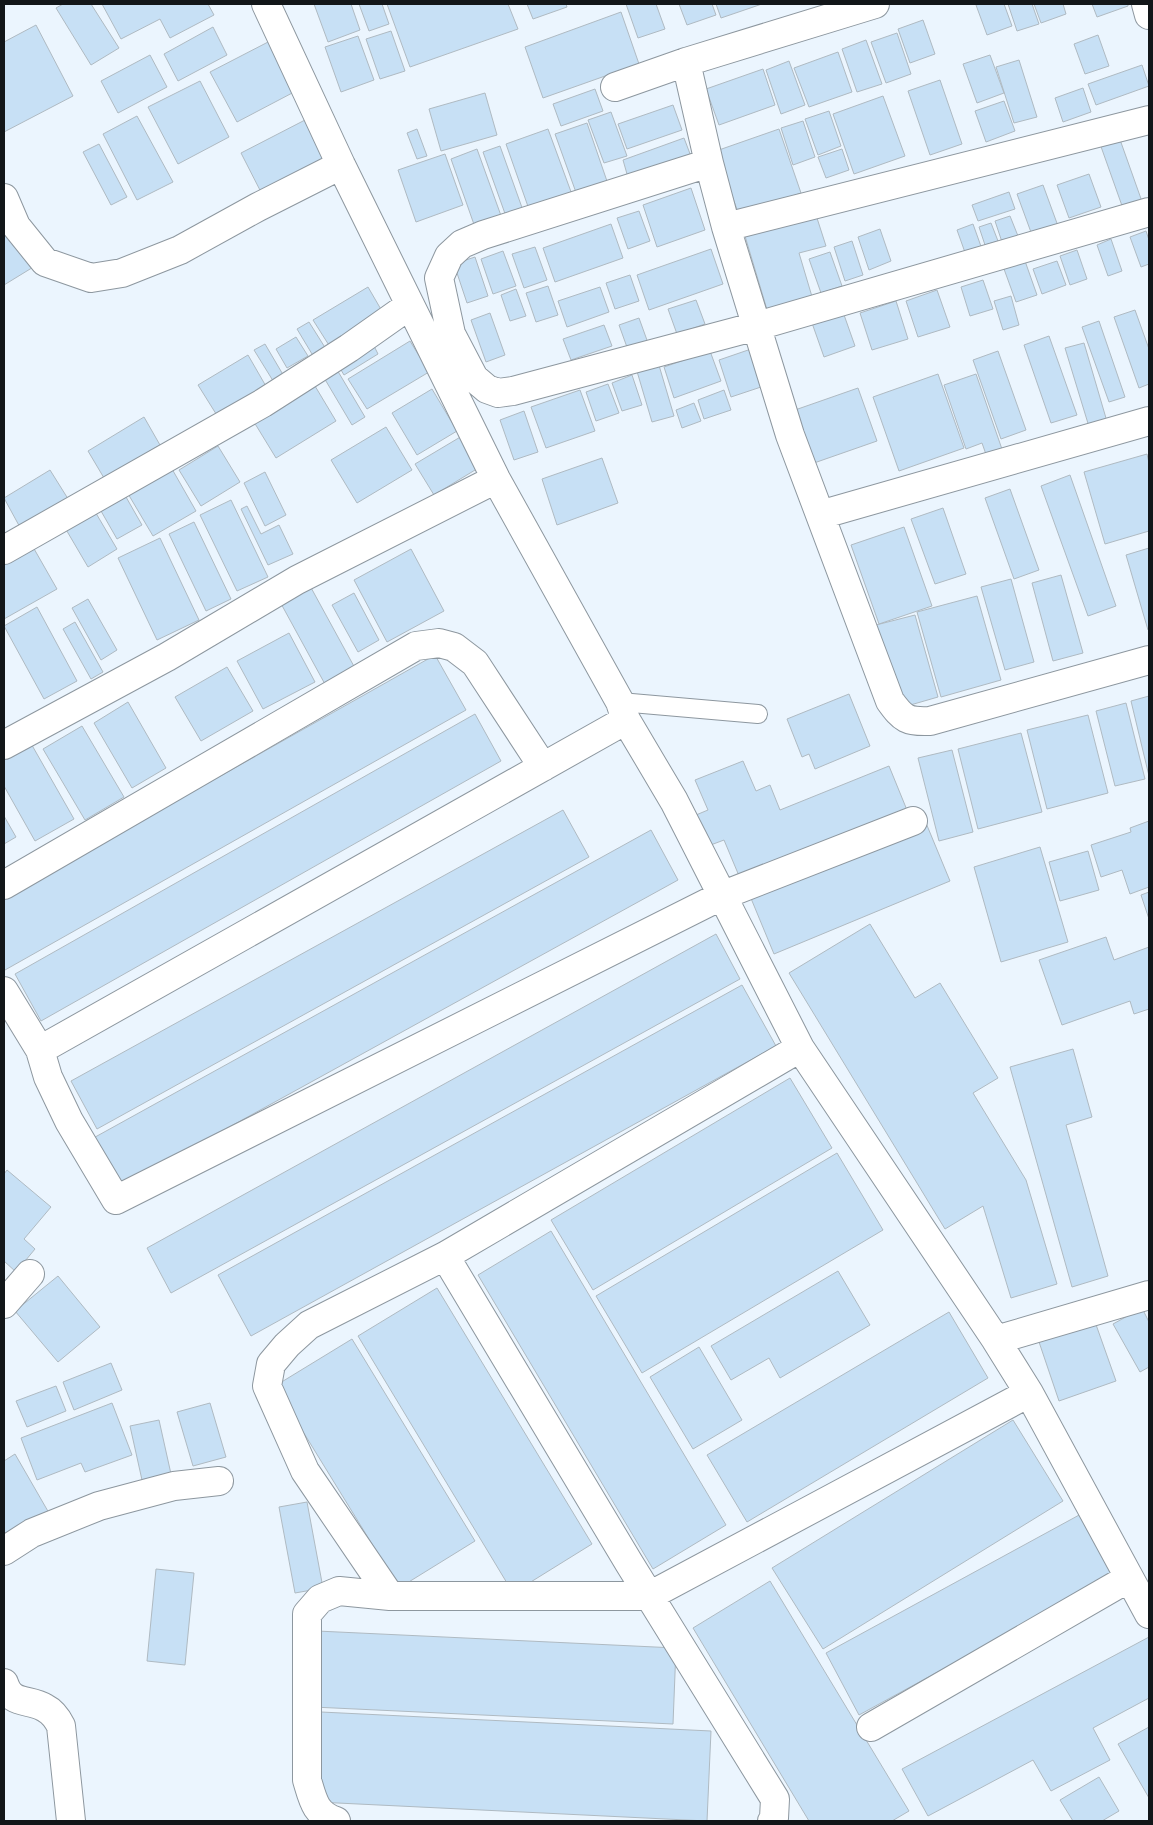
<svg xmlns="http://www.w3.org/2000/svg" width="1153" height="1825" viewBox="0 0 1153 1825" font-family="Rubik,sans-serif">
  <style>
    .building { fill: #c7e0f5; stroke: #afbac2 }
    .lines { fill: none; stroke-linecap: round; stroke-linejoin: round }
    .service-casing { stroke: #8d979f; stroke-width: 20 }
    .minor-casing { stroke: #8d979f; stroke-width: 30 }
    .service { stroke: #fff; stroke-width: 18 }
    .minor { stroke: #fff; stroke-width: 28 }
  </style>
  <rect width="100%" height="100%" fill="#ebf5fe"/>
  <path class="building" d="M63,4H91L119,48L91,65L56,8Z
    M102,4H208L214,15L170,38L160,19L121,39Z
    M314,4H351L360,30L328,42Z
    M359,4H382L389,24L369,31Z
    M387,4H508L518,29L410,67Z
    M527,4H566L567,7L533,19Z
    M626,4H656L665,29L638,38Z
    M679,4H712L716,15L687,25Z
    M716,4H762L721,18Z
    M980,4H1004L1012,26L987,35L976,5Z
    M1008,4H1032L1039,24L1017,31Z
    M1034,4H1063L1066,14L1041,23Z
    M1092,4H1128V6L1097,17Z
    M621,12L639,64L543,98L525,47Z
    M923,20L935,54L910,63L898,29Z
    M36,25L73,96L4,132V42Z
    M213,27L227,55L178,81L164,54Z
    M391,31L405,71L380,79L366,39Z
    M897,33L911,74L886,83L871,42Z
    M1098,35L1109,66L1085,74L1074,44Z
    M358,36L374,80L341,92L325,47Z
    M866,40L882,84L857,92L842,49Z
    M270,41L296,91L237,122L210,72Z
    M838,52L852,92L809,107L794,68Z
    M150,55L167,87L118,113L101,81Z
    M990,55L1004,93L977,103L963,64Z
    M1019,60L1037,117L1014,123L996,67Z
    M789,61L805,105L781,114L766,70Z
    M1142,65L1149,86L1096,105L1088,84Z
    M763,69L775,105L719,125L706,89Z
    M940,80L962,144L930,155L908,91Z
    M200,81L229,137L178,164L148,107Z
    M1083,88L1091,112L1063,122L1055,98Z
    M595,89L603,111L561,126L553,104Z
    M485,93L497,135L441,151L429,109Z
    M883,96L905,156L854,174L833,114Z
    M1004,101L1015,131L986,142L975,111Z
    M673,105L682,130L627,149L618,124Z
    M829,111L841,146L818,155L805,119Z
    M611,112L627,156L604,163L588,120Z
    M137,116L173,182L137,200L103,134Z
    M305,120L328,165L264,198L241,153Z
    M803,121L815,157L793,165L781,128Z
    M587,123L609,187L578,198L555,134Z
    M417,129L427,156L417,159L407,133Z
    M548,129L574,200L531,215L506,144Z
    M779,129L801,193L739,215L716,151Z
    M1118,134L1145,210L1126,217L1099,141Z
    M684,138L692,159L629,181L623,160Z
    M99,144L127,197L111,205L83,152Z
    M500,146L525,216L508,222L483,152Z
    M477,149L504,224L477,233L451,159Z
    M842,149L849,170L826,178L818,157Z
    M445,154L463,205L416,222L398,170Z
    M1089,174L1101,207L1069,218L1057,185Z
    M1043,185L1058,226L1032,235L1017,194Z
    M691,188L705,230L657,247L643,205Z
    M1009,192L1015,209L978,221L972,205Z
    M639,211L650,241L628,249L617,218Z
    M4,214L35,266L4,285Z
    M816,215L826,246L799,253L813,300L768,313L745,236Z
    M1010,216L1018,236L1002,242L995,221Z
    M991,223L998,241L985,245L979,227Z
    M611,224L623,258L555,282L543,248Z
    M973,224L983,252L967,258L957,230Z
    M880,229L891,261L869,270L858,237Z
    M1146,231L1149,240V264L1141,267L1130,237Z
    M1111,239L1122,271L1108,276L1097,245Z
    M852,241L863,275L845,281L834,247Z
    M535,247L547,280L524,288L512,254Z
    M711,249L723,284L649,310L637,275Z
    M1077,250L1087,279L1070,285L1060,256Z
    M503,251L516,286L493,294L481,259Z
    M830,252L842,286L821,293L809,259Z
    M475,257L488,296L467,303L454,264Z
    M1025,261L1037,295L1016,302L1004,269Z
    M1057,261L1066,285L1042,294L1033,269Z
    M630,275L639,301L615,309L606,283Z
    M983,280L993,309L970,316L961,287Z
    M548,286L558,315L536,322L526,293Z
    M368,287L386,318L332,350L313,320Z
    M600,287L609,312L567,327L558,301Z
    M516,289L526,316L510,321L501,295Z
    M937,290L950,327L918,337L906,301Z
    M1011,296L1019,325L1003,330L994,301Z
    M696,300L705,324L677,334L668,309Z
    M896,301L908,339L872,350L860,313Z
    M1135,310L1149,349V384L1139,388L1114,317Z
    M843,312L855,346L824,357L812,323Z
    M490,313L505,355L486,362L471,320Z
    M639,318L648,343L628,350L619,325Z
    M1099,321L1125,397L1109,402L1082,327Z
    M309,322L331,357L318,364L297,329Z
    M604,325L612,346L571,360L563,339Z
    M1049,336L1077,415L1051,423L1024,345Z
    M296,337L308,356L287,368L276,349Z
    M410,341L429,372L367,409L348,379Z
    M372,342L378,354L344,375L337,363Z
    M1084,343L1108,425L1090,430L1065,348Z
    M265,344L285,378L275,384L254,350Z
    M754,348L767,385L731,397L719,360Z
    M710,351L721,381L674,398L664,367Z
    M998,351L1026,430L1001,439L973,360Z
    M248,355L267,388L218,417L198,385Z
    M658,362L674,416L652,422L636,368Z
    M333,363L365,417L352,425L320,371Z
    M938,374L964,448L899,471L873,397Z
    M976,374L1004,455L988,460L982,443L966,449L944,385Z
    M632,375L642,405L622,411L612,383Z
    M608,384L619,413L596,421L586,392Z
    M315,386L336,421L276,458L254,422Z
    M858,388L877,441L814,463L795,410Z
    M432,389L457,431L417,455L392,413Z
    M580,390L595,431L546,448L531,407Z
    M724,390L731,410L704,419L698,400Z
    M694,403L701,421L682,428L676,410Z
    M524,411L538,452L514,460L500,420Z
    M144,417L160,445L104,478L88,451Z
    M386,427L412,470L357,503L331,460Z
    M462,436L480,467L434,495L415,464Z
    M218,446L240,482L201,506L179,470Z
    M1147,454L1149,463V531L1105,544L1084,472Z
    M602,458L618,503L557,525L542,479Z
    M168,462L196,511L153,536L124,487Z
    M50,470L70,502L22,531L4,498Z
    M265,472L286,515L265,526L244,483Z
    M1070,475L1116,606L1088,616L1041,486Z
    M1010,489L1039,570L1014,579L985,498Z
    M126,497L142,525L117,539L101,511Z
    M231,500L268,577L237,591L200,515Z
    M90,503L117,549L88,567L61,521Z
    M247,506L261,534L279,525L293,554L268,565L241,509Z
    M943,508L966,574L935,584L911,519Z
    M194,522L231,599L206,611L169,534Z
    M904,527L932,606L879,624L851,545Z
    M160,538L199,620L157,640L118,558Z
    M33,547L57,589L4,619V564Z
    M1149,548V630H1148L1126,555Z
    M411,549L444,611L387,642L354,580Z
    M1061,575L1083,653L1053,661L1032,583Z
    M1011,579L1034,662L1005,670L981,587Z
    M309,584L356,670L326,686L279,600Z
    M354,593L379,640L358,652L332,605Z
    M977,596L1001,680L941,697L917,612Z
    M88,599L117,650L101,660L72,608Z
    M37,607L77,681L44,699L4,626Z
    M915,615L938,697L900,708L876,625Z
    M75,622L103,672L91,679L63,629Z
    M289,633L315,682L263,709L237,661Z
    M435,655L466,710L5,970L4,968V898Z
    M227,667L253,711L201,741L175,697Z
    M849,694L870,746L815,769L809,754L802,757L787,719Z
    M1149,696V776L1131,701Z
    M128,702L166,768L132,788L94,723Z
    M1126,703L1145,779L1115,786L1096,711Z
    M475,714L501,761L41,1021L15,974Z
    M1088,715L1108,793L1047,809L1027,730Z
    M82,726L124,797L85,820L43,749Z
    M1021,733L1042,812L978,829L958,749Z
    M29,740L74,819L35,841L4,786V754Z
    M952,750L973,832L939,841L918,758Z
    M743,761L756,791L770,785L780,810L889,766L909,815L742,883L724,840L708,846L696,815L708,810L695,780Z
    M563,810L589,857L97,1129L71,1081Z
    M4,816L16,837L4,844Z
    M1149,821V887L1130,894L1122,870L1101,877L1091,845L1131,832L1130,828Z
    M926,823L950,881L774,954L750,896Z
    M651,830L678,880L115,1190L88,1141Z
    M1040,847L1068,942L1001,962L974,867Z
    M1088,851L1099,890L1060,901L1049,862Z
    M1149,892V919L1141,895Z
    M870,924L915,998L940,983L998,1078L973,1093L1026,1180L1057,1284L1011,1298L983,1206L945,1229L789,973Z
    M716,934L740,979L171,1293L147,1248Z
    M1106,937L1114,960L1149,947V1009L1134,1014L1130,1001L1062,1025L1039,960Z
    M742,985L776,1046L251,1336L218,1275Z
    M1073,1049L1092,1117L1066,1125L1108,1276L1072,1287L1010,1067Z
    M790,1078L832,1148L593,1290L551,1220Z
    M837,1153L883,1230L642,1373L596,1296Z
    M7,1170L51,1207L24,1239L35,1249L16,1272L4,1261V1174Z
    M551,1231L726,1525L653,1569L478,1275Z
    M838,1271L870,1325L780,1378L769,1358L731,1380L711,1346Z
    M58,1276L100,1327L58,1362L15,1311Z
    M437,1288L592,1544L513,1593L358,1336Z
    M1142,1308L1149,1322V1367L1140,1372L1113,1324Z
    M949,1312L988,1378L747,1522L707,1455Z
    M1094,1319L1116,1381L1059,1401L1038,1339Z
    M352,1339L475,1541L399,1588L275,1386Z
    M699,1347L742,1420L693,1449L650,1377Z
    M111,1363L122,1390L74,1410L63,1382Z
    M56,1386L66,1411L27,1427L16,1401Z
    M112,1403L132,1455L85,1472L81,1463L37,1480L21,1438Z
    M210,1403L226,1457L193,1466L177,1412Z
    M159,1420L171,1474L142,1480L130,1426Z
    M1013,1420L1063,1501L823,1649L772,1568Z
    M15,1454L49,1513L4,1540V1461Z
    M307,1502L323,1588L295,1593L279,1507Z
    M1081,1514L1115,1575L859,1715L826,1653Z
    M156,1569L194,1573L185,1665L147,1661Z
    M770,1581L909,1811L892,1821H809L693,1628Z
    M317,1631L676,1648L673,1724L313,1707Z
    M1149,1637V1698L1093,1728L1110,1760L1051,1791L1033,1760L928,1816L902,1769Z
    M321,1712L711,1731L707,1821L317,1802Z
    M1149,1727V1798L1118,1744Z
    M1099,1777L1119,1811L1102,1821H1073L1060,1800Z"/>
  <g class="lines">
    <defs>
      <path id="service" d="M620,702L758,714"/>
      <path id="minor" d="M266,4L341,165L496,479L620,702L626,720L674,801L800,1048L996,1340L1029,1393L649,1596H390L339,1591L320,1599L307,1614V1780C313,1800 315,1814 336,1821
        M1146,4L1149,15
        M686,62L709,163L726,227L790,435L890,701C903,719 907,722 930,721L1149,660
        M615,87L686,62L875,4
        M709,163L483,235L462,244L449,256L439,278L451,334L474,378L487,389L498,393L513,391L757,326L1149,212
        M4,198L16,226L45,262L91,278L122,273L180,250L258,207L341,165
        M726,227L1149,120
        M820,515L1149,421
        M4,550L263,403L349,348L410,305
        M4,745L167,657L297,580L496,479
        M4,885L416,646L439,643L454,647L475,663L543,767
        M4,991L40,1050L48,1077L69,1121L116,1200L721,896L913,821
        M40,1050L626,720
        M445,1256L629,1563L775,1799L774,1818L772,1821
        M4,1304L30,1274
        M996,1340L1149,1295
        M1029,1393L1149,1614
        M4,1551L32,1533L99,1506L174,1486L219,1481
        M390,1596L305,1471L267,1386L271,1364L287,1345L309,1325L445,1256L800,1048
        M4,1683C11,1706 29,1698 45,1708C53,1712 57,1718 61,1726L71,1821
        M871,1727L1129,1578"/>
    </defs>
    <use href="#service" class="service-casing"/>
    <use href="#minor" class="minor-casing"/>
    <use href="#service" class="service"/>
    <use href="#minor" class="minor"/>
  </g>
  <rect width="1153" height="1825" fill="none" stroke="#121619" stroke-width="10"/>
</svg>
